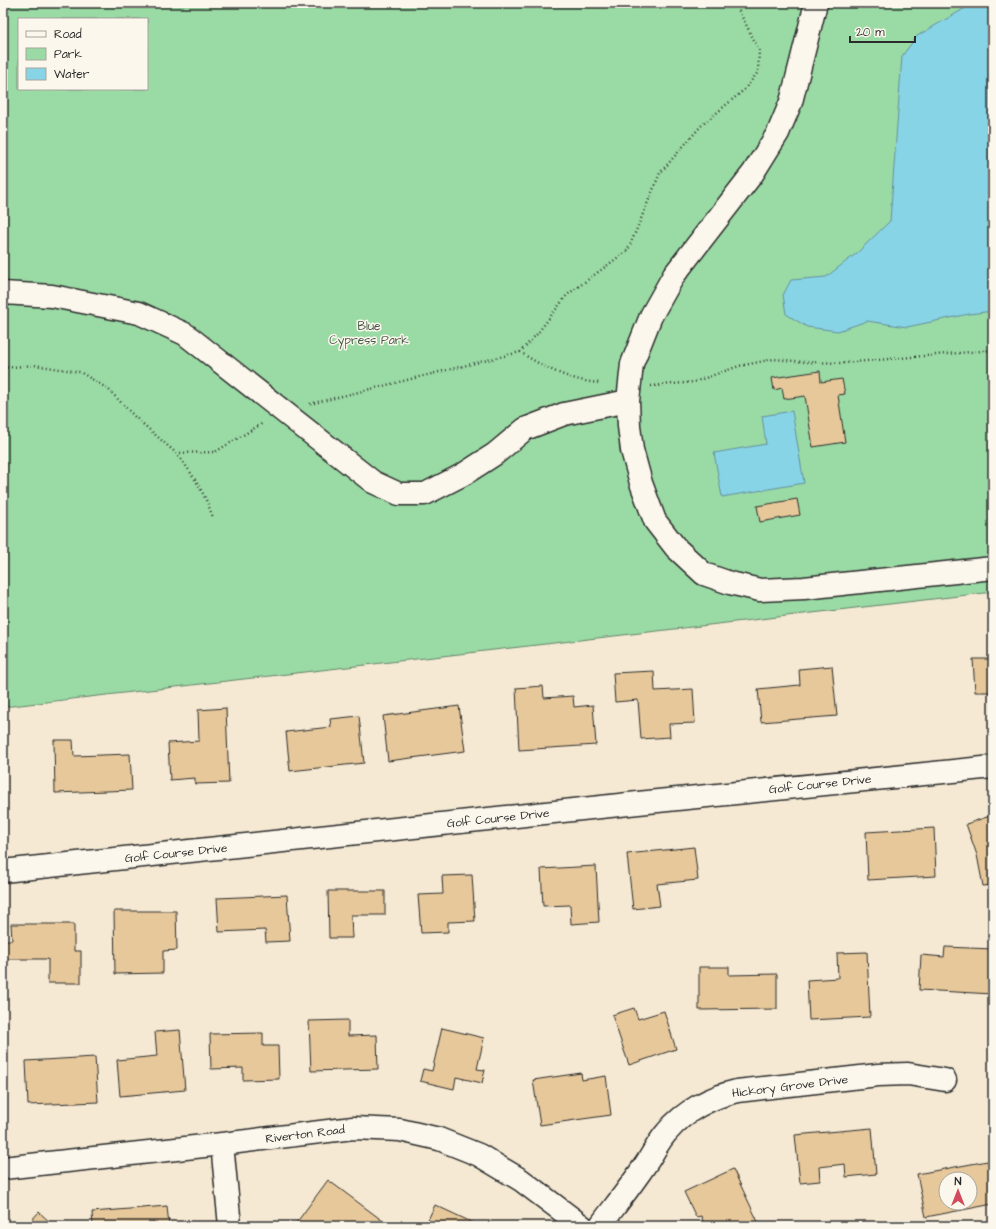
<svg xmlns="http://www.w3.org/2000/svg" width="996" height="1229" viewBox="0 0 996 1229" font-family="'Architects Daughter',sans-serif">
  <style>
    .green { fill: #9adba5; stroke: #628368; fill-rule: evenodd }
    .water { fill: #88d4e7; stroke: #63909c }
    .building { fill: #e7c89a; stroke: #2b2b2b; fill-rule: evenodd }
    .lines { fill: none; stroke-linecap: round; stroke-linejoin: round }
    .minor-casing { stroke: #2b2b2b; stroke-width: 25 }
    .path { stroke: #2b2b2b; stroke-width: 2.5; stroke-dasharray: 1 3; stroke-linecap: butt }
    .minor { stroke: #fbf7ec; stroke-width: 22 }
    .labels { text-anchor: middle; stroke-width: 3; stroke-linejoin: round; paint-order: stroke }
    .park-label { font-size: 12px; fill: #47574a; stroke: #fbf7ec }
    .street-label { font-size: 12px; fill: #2b2b2b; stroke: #fbf7ec }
  </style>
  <rect width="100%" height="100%" fill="#f5e9d3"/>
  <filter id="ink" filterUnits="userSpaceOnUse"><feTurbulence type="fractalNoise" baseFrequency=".025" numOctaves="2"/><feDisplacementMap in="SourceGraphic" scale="8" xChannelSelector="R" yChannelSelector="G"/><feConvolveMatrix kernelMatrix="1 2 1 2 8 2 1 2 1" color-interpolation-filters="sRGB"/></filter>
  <g filter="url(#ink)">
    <path class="green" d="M3,3H993V592L3,707ZM19,19H147V89H19Z"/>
    <path class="water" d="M974,3H993V311L969,314L907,327L867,321L838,331L807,327L786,314L783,295L791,280L826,277L857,253L890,221L902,56L917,36Z
      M792,411L804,483L722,497L714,453L766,444L762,416Z"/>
    <path class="building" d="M820,371L821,382L842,379L845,394L838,395L845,442L813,447L805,396L784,399L782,388L774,390L772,378Z
      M797,499L800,515L760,522L757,506Z
      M973,659H993V692H975Z
      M832,666L837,716L761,722L758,689L800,685L799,669Z
      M654,671L655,691L693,689L695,723L669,724L670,737L641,739L638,700L615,702L613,673Z
      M543,686L544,698L573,696L574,707L593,705L596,745L519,750L516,688Z
      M459,706L465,751L388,761L383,716Z
      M226,708L229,783L195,784V778L170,780L168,743L199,741L198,710Z
      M359,716L364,763L290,771L286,732L331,727L330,719Z
      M54,740H73L74,756L130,754L132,790L55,793Z
      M993,815V885L983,886L977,855L966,824Z
      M934,828L936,876L868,880L866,832Z
      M694,847L698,880L657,884L660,906L633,909L627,854Z
      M596,866L599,922L571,924L570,905L543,906L541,869Z
      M472,875L475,921L448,922V932L421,933L418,895L443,894L442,876Z
      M328,891H385V915H351L352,938H329Z
      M287,895L290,941L266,942L265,930L219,932L217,898Z
      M114,911H176L177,950L163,951V973L115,974Z
      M11,924H74V951H81V983H48V959H3V940H12Z
      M945,947L993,949V994L919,990L921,955L944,957Z
      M867,952L870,1017L809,1020L807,980L838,978L837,953Z
      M699,967H729V975L777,974V1009L699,1010Z
      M634,1008L638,1019L664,1011L676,1049L629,1065L612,1015Z
      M348,1020V1036L377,1035L378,1069L311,1071L309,1021Z
      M442,1028L484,1038L477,1069L485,1070L482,1083L456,1077L454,1089L420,1081L423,1069L432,1071Z
      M180,1030L185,1090L120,1096L117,1060L157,1056L155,1032Z
      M263,1033V1046H278L279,1079L243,1080V1068L211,1069L210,1034Z
      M95,1057L98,1102L28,1105L26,1061Z
      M581,1073L582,1080L606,1076L611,1115L540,1125L533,1080Z
      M872,1128L876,1174L846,1177L845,1164L819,1167L820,1181L800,1183L795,1135Z
      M993,1160V1204L926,1217L917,1174ZM946,1179H970V1203H946Z
      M733,1169L760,1226H705L701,1216L696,1217L684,1192Z
      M328,1180L383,1221L380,1226H294Z
      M435,1205L480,1226H425Z
      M167,1206L169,1226H93L92,1212Z
      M39,1212L54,1226H26Z"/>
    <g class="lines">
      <defs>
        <path id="minor" d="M816,3L791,102L778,133L753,173L674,275L651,316L632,364L628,401L629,426L632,450L641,483L655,521L676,548L704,574L730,583L760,590L804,588L993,568
          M3,293L52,296L139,313L185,334L373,482L399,494H425L464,474L495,454L525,429L564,414L628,401
          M3,871L638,803L993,767
          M222,1144L230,1226
          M3,1168L222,1144L353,1128L400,1130L439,1139L479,1155L521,1180L582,1226
          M600,1226C615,1206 631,1186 645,1165C653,1154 658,1142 667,1132C684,1111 711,1097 737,1091L878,1075L908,1074L945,1080"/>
      </defs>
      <use href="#minor" class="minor-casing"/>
      <path class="path" d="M520,352C545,368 570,381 600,383
        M3,368L34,365L80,372L108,389L135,417L176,453L215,452L263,423
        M651,386L694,382L739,366L774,359L805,362L843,363L993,350
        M310,404L520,352L537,334L567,295L628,250L660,173L701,126L745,89L758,72L759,50L739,11L737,3
        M176,453C192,473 205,493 213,518"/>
      <use href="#minor" class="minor"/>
    </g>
  </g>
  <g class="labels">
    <g class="park-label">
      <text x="369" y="330">Blue<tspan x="369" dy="14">Cypress Park</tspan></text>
    </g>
    <g class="street-label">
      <text transform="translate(820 784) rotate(-6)" y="4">Golf Course Drive</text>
      <text transform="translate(498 818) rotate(-6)" y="4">Golf Course Drive</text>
      <text transform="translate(176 853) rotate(-6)" y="4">Golf Course Drive</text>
      <text transform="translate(790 1086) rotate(-7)" y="4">Hickory Grove Drive</text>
      <text transform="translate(305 1134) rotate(-7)" y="4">Riverton Road</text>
    </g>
  </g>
  <rect width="996" height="1229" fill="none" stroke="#fbf7ec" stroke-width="16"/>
  <rect x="8" y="8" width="980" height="1213" fill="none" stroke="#2b2b2b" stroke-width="1.5" filter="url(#ink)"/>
  <rect x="18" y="18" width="130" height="72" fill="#fbf7ec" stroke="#a8a59f"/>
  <rect x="26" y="31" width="20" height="6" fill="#fbf7ec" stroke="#a8a59f"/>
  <text x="54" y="38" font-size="12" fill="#2b2b2b">Road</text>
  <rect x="26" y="48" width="20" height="12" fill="#9adba5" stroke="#a8a59f"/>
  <text x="54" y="58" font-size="12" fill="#2b2b2b">Park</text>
  <rect x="26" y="68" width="20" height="12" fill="#88d4e7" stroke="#a8a59f"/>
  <text x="54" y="78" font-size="12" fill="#2b2b2b">Water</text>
  <g transform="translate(958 1191)"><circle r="19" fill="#fbf7ec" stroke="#a8a59f"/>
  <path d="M0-3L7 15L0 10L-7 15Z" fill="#d1495b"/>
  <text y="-6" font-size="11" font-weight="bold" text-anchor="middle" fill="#2b2b2b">N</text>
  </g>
  <path d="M850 36v6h65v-6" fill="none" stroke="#2b2b2b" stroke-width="2"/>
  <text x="856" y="36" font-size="12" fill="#2b2b2b" stroke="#fbf7ec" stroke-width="3" paint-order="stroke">20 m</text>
</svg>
